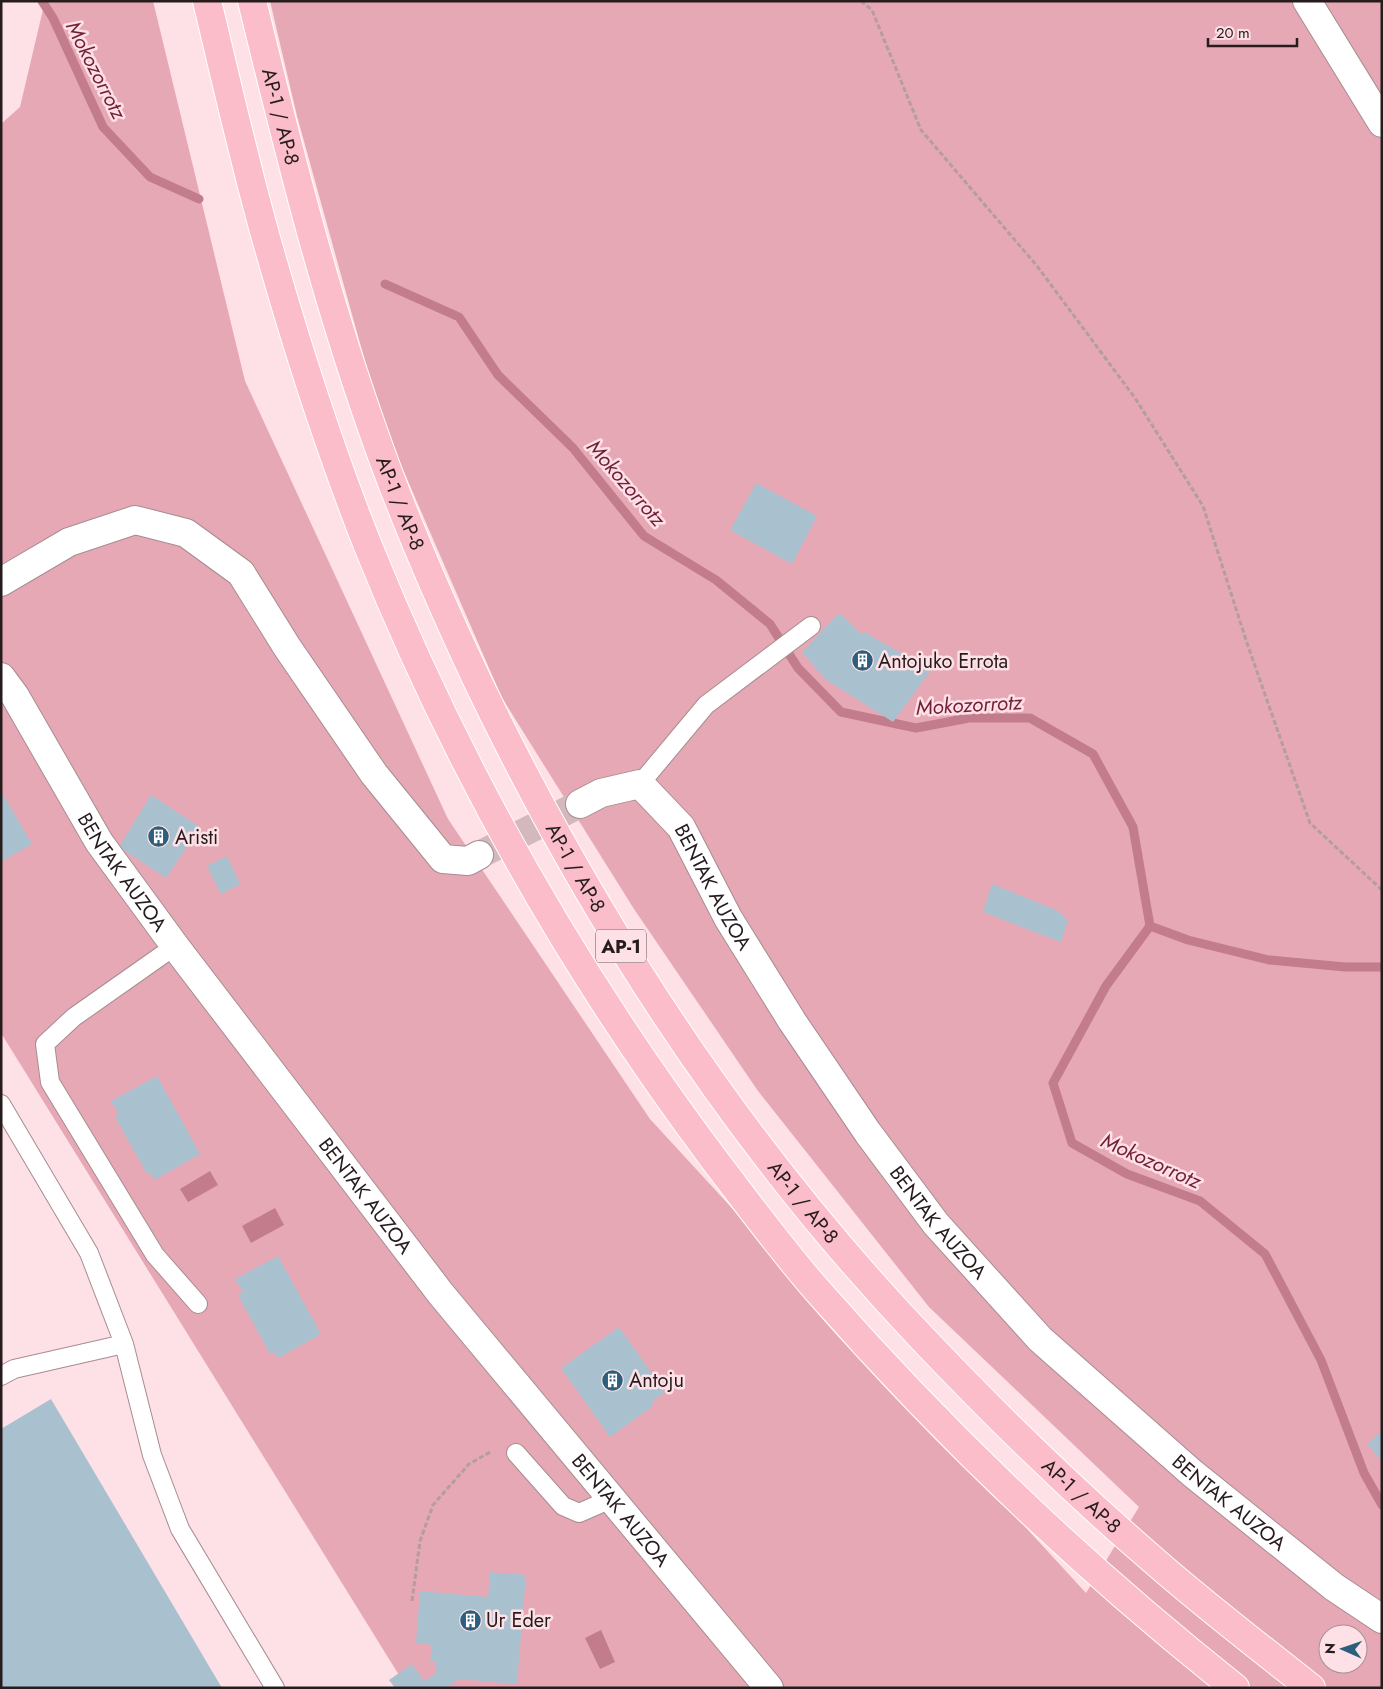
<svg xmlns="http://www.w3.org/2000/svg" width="1383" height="1689" viewBox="0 0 1383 1689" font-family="Jost,sans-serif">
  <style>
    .green { fill: #e6a8b5; fill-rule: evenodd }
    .water { fill: #c27c8c }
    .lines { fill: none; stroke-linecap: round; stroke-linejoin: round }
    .stream { stroke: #c27c8c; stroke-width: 9 }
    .building { fill: #a9c0cf }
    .minor-tunnel { stroke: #d3b9be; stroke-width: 28; stroke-dasharray: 28 14; stroke-linecap: butt }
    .service-casing { stroke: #a78c91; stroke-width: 20 }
    .minor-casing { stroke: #a78c91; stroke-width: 30 }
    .tertiary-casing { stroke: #a78c91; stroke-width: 30 }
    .secondary-casing { stroke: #a78c91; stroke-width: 30 }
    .motorway-casing { stroke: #fff; stroke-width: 30 }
    .path { stroke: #b39da0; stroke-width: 3; stroke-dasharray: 5 2.5; stroke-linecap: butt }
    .service { stroke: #fff; stroke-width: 18 }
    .minor { stroke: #fff; stroke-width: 28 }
    .tertiary { stroke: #fff; stroke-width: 28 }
    .secondary { stroke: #fff; stroke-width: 28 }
    .motorway { stroke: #fabdc9; stroke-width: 28 }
    .labels { text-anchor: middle; stroke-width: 5; stroke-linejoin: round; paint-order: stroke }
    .shield { fill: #fee1e6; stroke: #675659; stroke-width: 1 }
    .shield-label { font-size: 19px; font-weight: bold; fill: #261b1d }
    .street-label { font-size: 20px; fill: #261b1d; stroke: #fee1e6 }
    .poi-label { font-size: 20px; fill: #261b1d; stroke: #fee1e6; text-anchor: start }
    .water-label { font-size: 21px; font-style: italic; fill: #721e39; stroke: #fee1e6 }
  </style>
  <rect width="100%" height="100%" fill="#fee1e6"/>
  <path class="green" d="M45,1H153L245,381L448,819L650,1119L1086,1593L1139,1507L929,1307L758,1091L634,909L502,698L381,419L297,116L270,1H1382V1688H407L1,1033V124L20,107ZM1328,1634H1358V1664H1328Z"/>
  <path class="water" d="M210,1171L218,1185L188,1202L180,1189Z
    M275,1208L284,1225L251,1243L242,1226Z
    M601,1630L615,1662L600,1669L585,1638Z"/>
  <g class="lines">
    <path class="stream" d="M42,1L53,18L103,127L150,177L199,199
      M385,284L459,317L498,375L573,448L644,536L716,580L770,624L798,668L841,712L916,728L969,718H1030L1093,754L1133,827L1150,926L1106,986L1053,1083L1072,1143L1127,1174L1200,1201L1265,1254L1321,1360L1364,1473L1382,1505
      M1150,926L1188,940L1269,960L1345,967H1382"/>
  </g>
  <path class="building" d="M756,483L817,516L792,564L730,530Z
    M839,613L862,634L864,632L931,670L893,722L825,679L802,652Z
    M1,791L32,844L1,862Z
    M151,795L200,827L166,878L119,847Z
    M227,856L240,884L221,894L207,866Z
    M992,884L1056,910L1068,920L1061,942L983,912Z
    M157,1076L200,1154L154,1180L150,1172L147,1174L115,1117L119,1115L111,1101Z
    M278,1256L321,1334L278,1358L274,1352L270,1354L238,1295L243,1292L235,1279Z
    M619,1327L665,1392L652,1402L654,1405L610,1437L561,1368Z
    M51,1399L222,1688H1V1429Z
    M1382,1431V1461L1367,1444Z
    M490,1572L526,1575L517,1684L459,1679L446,1688H395L389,1680L412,1664L424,1681L435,1674L436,1662H430L432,1645L416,1643L420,1591L488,1597Z"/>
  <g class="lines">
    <path class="minor-tunnel" d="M479,855L580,804"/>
    <defs>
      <path id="service" d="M640,784L706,705L811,626
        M175,946L74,1017L45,1044L50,1082L155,1255L198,1304
        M1,1104L89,1253L124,1344L152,1455L180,1529L275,1688
        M1,1376L14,1369L124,1344
        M516,1453L563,1506L579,1513L611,1499"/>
      <g id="minor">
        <path d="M1,582L69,542L135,520L186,533L241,573L287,647L374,774L443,859L468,861L479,855"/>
        <path id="s1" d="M580,804L601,793L640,784L681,827L728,918L792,1021L868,1133L936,1224L1040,1339L1192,1473L1334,1587L1382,1619"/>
      </g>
      <path id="tertiary" d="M1307,1L1382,123"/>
      <g id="secondary">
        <path id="s2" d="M1,677L15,696L99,842L175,946L441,1294L769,1688"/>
      </g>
      <g id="motorway">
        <path d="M207,1C226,80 244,160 266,238C295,341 328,445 368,546C456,765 574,973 716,1162C749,1205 781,1249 817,1290C944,1435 1084,1568 1235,1688"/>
        <path id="s3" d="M252,1C287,144 322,286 371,425C401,512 438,597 477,680C592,920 739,1146 923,1339C996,1416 1072,1490 1152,1559C1203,1604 1258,1646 1311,1688"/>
      </g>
    </defs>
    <use href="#service" class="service-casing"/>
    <use href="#minor" class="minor-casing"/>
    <use href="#tertiary" class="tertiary-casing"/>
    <use href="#secondary" class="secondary-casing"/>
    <use href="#motorway" class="motorway-casing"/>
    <path class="path" d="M861,1L872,10L921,130L1037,266L1135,398L1203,506L1247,643L1310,823L1382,890
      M412,1601L420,1541L433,1505L469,1464L492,1451"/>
    <use href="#service" class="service"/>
    <use href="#minor" class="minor"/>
    <use href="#tertiary" class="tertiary"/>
    <use href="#secondary" class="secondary"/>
    <use href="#motorway" class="motorway"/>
  </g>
  <defs>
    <symbol id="building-disc" viewBox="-11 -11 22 22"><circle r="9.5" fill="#2c5f7c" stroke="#fee1e6"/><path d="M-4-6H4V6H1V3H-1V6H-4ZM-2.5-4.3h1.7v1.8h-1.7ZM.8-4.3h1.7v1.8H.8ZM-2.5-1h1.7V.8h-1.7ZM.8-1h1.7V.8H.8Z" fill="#fff"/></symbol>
  </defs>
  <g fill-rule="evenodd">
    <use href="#building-disc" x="850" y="648" width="25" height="25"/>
    <use href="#building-disc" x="146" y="824" width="25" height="25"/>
    <use href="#building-disc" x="600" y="1368" width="25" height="25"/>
    <use href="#building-disc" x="458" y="1608" width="25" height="25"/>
  </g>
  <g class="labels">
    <rect class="shield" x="596" y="929.5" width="50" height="33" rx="4"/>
    <g class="shield-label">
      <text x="621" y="953">AP-1</text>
    </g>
    <g class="street-label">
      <text dy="7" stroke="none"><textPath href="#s3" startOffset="119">AP-1 / AP-8</textPath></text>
      <text dy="7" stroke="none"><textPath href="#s3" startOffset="524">AP-1 / AP-8</textPath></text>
      <text dy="7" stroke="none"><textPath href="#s3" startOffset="929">AP-1 / AP-8</textPath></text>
      <text dy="7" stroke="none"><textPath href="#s2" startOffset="230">BENTAK AUZOA</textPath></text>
      <text dy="7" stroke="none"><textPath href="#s1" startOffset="191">BENTAK AUZOA</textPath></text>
      <text dy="7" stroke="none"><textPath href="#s2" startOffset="635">BENTAK AUZOA</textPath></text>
      <text dy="7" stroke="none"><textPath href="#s3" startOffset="1334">AP-1 / AP-8</textPath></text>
      <text dy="7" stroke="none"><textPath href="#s1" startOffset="596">BENTAK AUZOA</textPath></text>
      <text dy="7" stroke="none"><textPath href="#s3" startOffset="1739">AP-1 / AP-8</textPath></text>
      <text dy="7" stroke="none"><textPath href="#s1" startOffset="1001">BENTAK AUZOA</textPath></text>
      <text dy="7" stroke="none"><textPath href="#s2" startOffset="1040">BENTAK AUZOA</textPath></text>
    </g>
    <g class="poi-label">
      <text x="878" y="668">Antojuko Errota</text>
      <text x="175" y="844">Aristi</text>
      <text x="629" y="1387">Antoju</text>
      <text x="486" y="1627">Ur Eder</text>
    </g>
    <g class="water-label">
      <text transform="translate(96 70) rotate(63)" y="7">Mokozorrotz</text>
      <text transform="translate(626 483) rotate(49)" y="7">Mokozorrotz</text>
      <text transform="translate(969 705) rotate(-3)" y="7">Mokozorrotz</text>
      <text transform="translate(1151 1161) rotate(24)" y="7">Mokozorrotz</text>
    </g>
  </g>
  <rect width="1383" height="1689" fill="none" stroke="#261b1d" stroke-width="5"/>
  <g transform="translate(1343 1649) rotate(272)"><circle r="24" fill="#fee1e6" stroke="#a89296"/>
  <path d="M0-4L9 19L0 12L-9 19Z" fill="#2c5f7c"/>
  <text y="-8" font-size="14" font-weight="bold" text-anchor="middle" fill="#261b1d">N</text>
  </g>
  <path d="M1208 38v8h89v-8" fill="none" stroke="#261b1d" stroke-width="2.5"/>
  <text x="1216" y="38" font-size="15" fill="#261b1d" stroke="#fee1e6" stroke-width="4" paint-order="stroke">20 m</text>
</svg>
